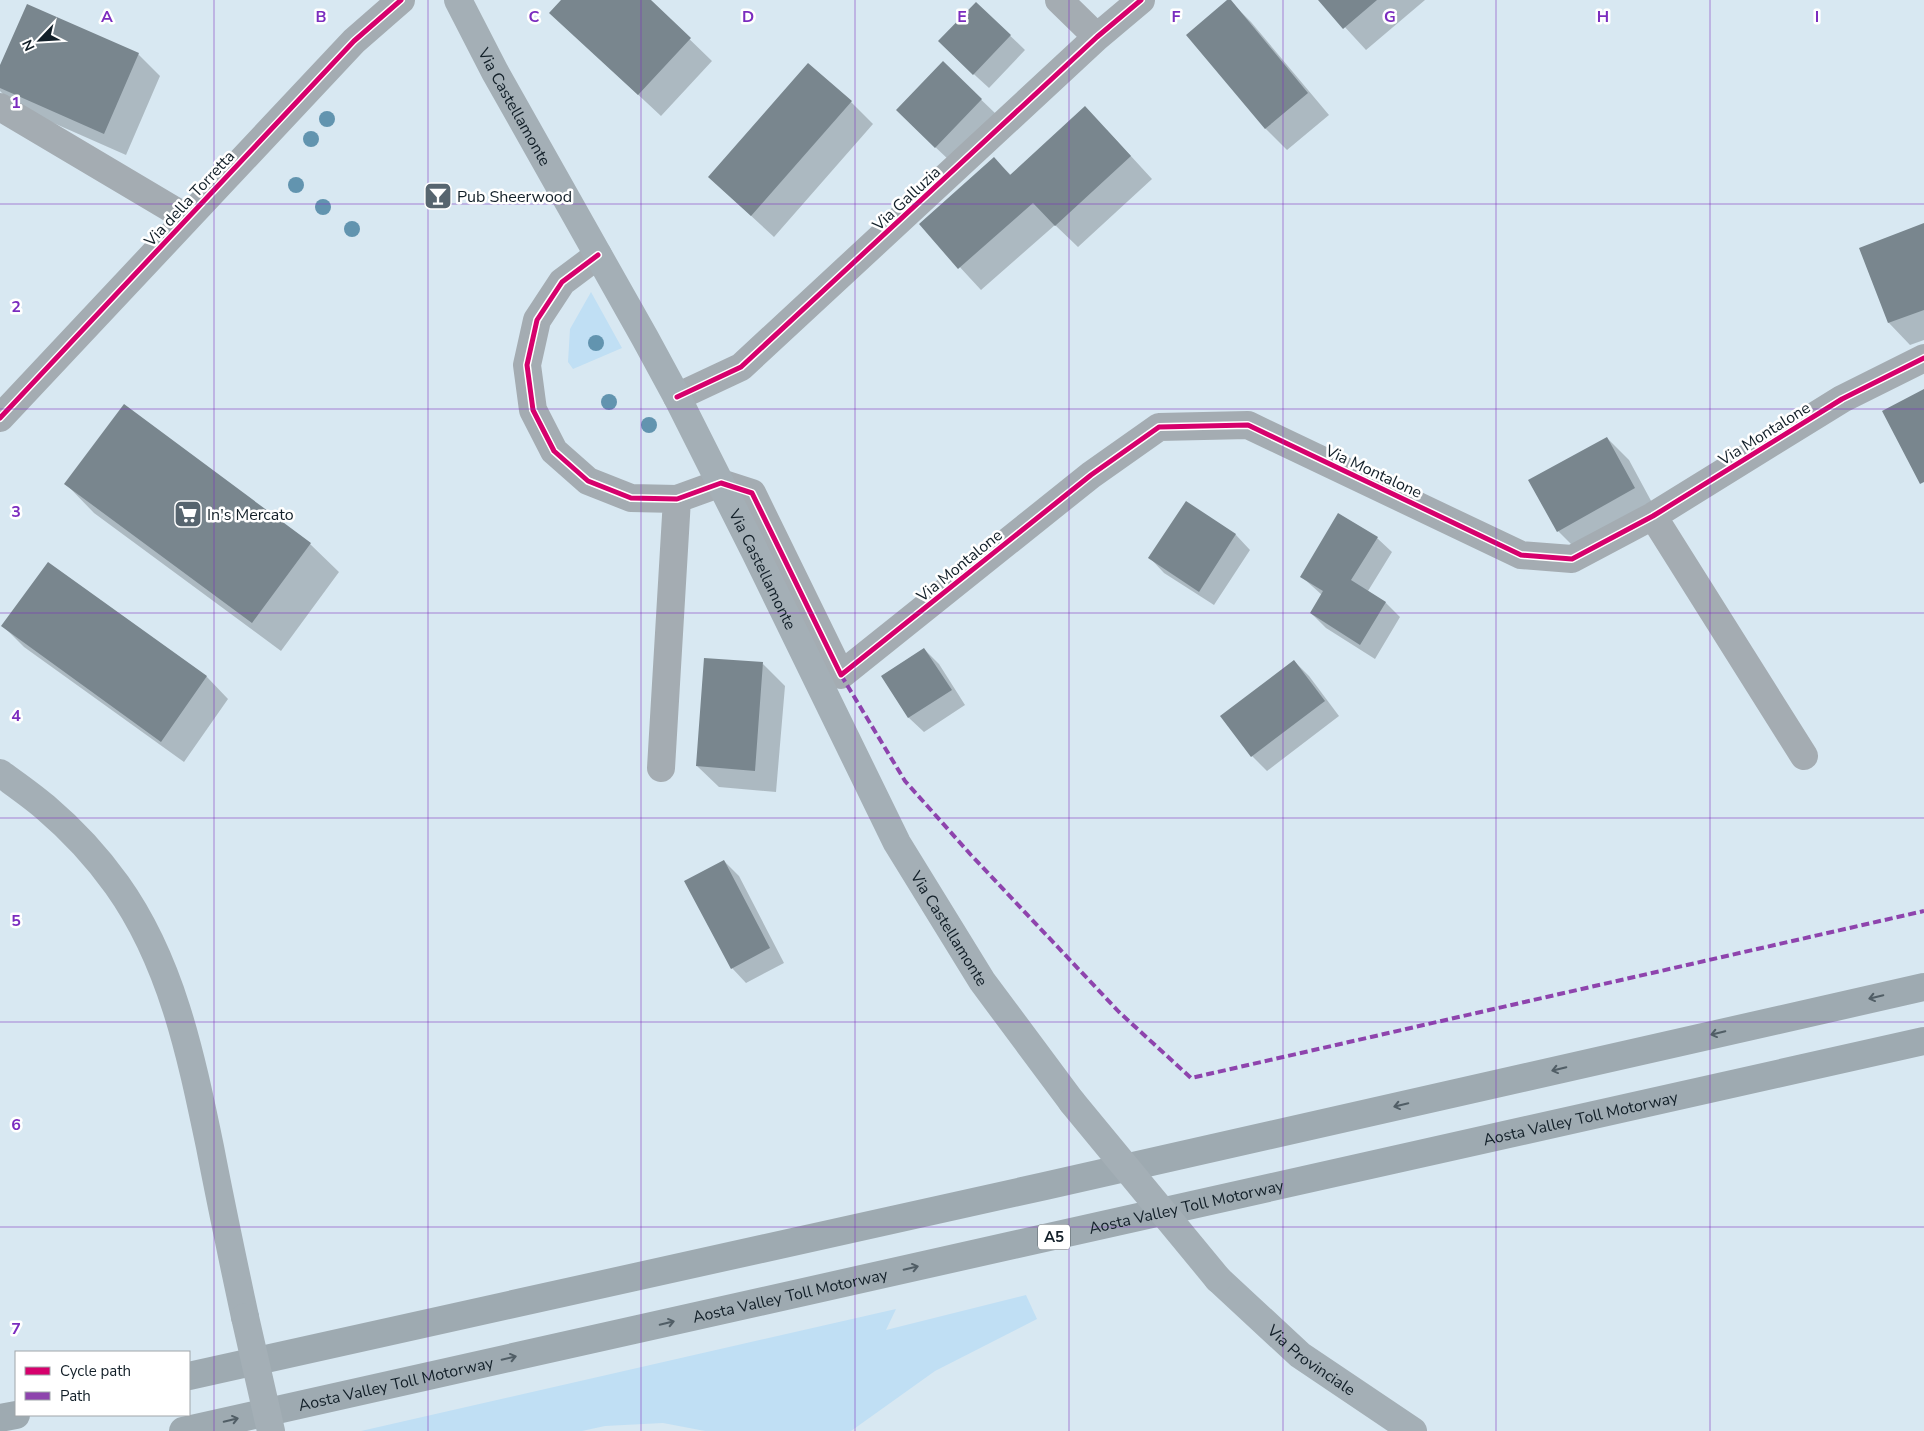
<svg xmlns="http://www.w3.org/2000/svg" width="1924" height="1431" viewBox="0 0 1924 1431" font-family="'Nunito Sans',sans-serif">
  <style>
    .green { fill: #c0dff4 }
    .shadow { fill: #0003 }
    .building { fill: #79868e }
    .lines { fill: none; stroke-linecap: round; stroke-linejoin: round }
    .minor { stroke: #a4acb2; stroke-width: 28 }
    .major { stroke: #a4afb6; stroke-width: 28 }
    .highway { stroke: #9eaab1; stroke-width: 28 }
    .major-bridge { stroke: #a4afb6; stroke-width: 28 }
    .quiet { stroke: #8e44ad; stroke-width: 4; stroke-dasharray: 8 4; stroke-linecap: butt }
    .cycleway-casing { stroke: #fff; stroke-width: 8 }
    .cycleway { stroke: #d6006c; stroke-width: 5 }
    .tree { fill: #6294af }
    .oneway { stroke: #515e66 }
    .grid { fill: none; stroke: #7b2cbf; stroke-width: 1; stroke-opacity: 0.55 }
    .labels { text-anchor: middle; stroke-width: 5; stroke-linejoin: round; paint-order: stroke }
    .shield { fill: #fff; stroke: #596268; stroke-width: 1 }
    .shield-label { font-size: 15px; font-weight: bold; fill: #121f28 }
    .street-label { font-size: 16px; fill: #121f28; stroke: #fff }
    .poi-label { font-size: 16px; fill: #121f28; stroke: #fff; text-anchor: start }
    .grid-label { font-size: 16px; text-anchor: middle; font-weight: bold; fill: #7b2cbf; stroke: #fff; stroke-width: 5; stroke-linejoin: round; paint-order: stroke }
  </style>
  <rect width="100%" height="100%" fill="#d8e8f2"/>
  <path class="green" d="M591,292L622,348L573,369L568,362L570,329Z
    M1026,1295L1037,1319L935,1371L851,1431H705L663,1423L605,1426L582,1431H361L896,1309L886,1330Z"/>
  <path class="shadow" d="M563,0H649L712,61L661,116L573,34Z
    M1229,0L1251,22L1329,115L1287,150L1265,128Z
    M1320,0H1425L1366,50Z
    M976,3L1025,50L989,88L954,56Z
    M138,54L160,76L126,155L15,106L0,91V68Z
    M943,63L996,114L950,161L912,125Z
    M851,102L873,124L774,237L709,177Z
    M1107,130L1152,179L1078,247L1055,225L981,290L920,224L994,159L1012,176Z
    M1924,225V340L1910,345L1889,323L1861,248Z
    M1607,438L1629,460L1656,510L1580,553L1558,531Z
    M66,484L310,544L339,572L281,651L94,513Z
    M1186,503L1236,535L1250,550L1214,605L1164,573L1150,558Z
    M1377,538L1392,552L1368,591L1386,603L1400,617L1375,659L1326,628L1311,613L1322,595L1302,577Z
    M48,563L207,677L228,699L184,762L24,647L3,626Z
    M924,649L939,664L965,705L924,732L909,718L882,676Z
    M1294,661L1309,676L1339,716L1267,771L1252,756Z
    M763,664L785,686L776,792L719,787L697,766Z
    M724,861L739,876L784,963L746,983L732,968Z"/>
  <path class="building" d="M561,0H651L691,38L638,95L549,13Z
    M1227,0H1231L1308,93L1265,129L1186,35Z
    M1318,0H1377L1343,29Z
    M976,2L1011,35L973,75L938,41Z
    M27,4L139,53L104,134L0,88V65Z
    M943,61L982,99L935,148L896,110Z
    M808,63L852,101L751,216L708,177Z
    M1085,106L1131,156L1055,226L1033,203L958,269L919,224L994,157L1010,175Z
    M1924,223V310L1888,323L1859,248Z
    M1924,389V482L1920,484L1882,411Z
    M124,404L311,543L252,623L64,484Z
    M1607,437L1635,488L1557,532L1528,480Z
    M1186,501L1236,534L1199,592L1148,558Z
    M1338,513L1378,537L1351,580L1386,602L1360,645L1310,613L1323,591L1300,577Z
    M48,562L207,676L161,742L1,626Z
    M924,648L952,690L908,718L881,676Z
    M704,658L763,662L755,771L696,766Z
    M1294,660L1325,701L1251,757L1220,716Z
    M724,860L770,948L731,969L684,881Z"/>
  <g class="lines">
    <path class="minor" d="M1059,0L1097,37
      M0,107L187,218
      M598,255L562,282L537,320L527,365L533,410L554,451L588,481L631,498L677,499L721,483L752,493L841,675L1091,475L1159,427L1248,425L1521,555L1572,559L1653,516L1842,399L1924,358
      M677,397L741,367L1097,37L1141,0
      M0,418L354,41L401,0
      M1653,516L1804,756
      M661,768L677,499"/>
    <g class="major">
      <path id="s1" d="M458,0L495,72L645,338L677,397L755,552L897,843L982,981L1072,1102"/>
      <path d="M0,773C15,784 31,795 45,807C72,830 97,857 117,885C172,962 191,1056 210,1147C221,1204 233,1261 245,1317"/>
      <path id="s2" d="M1218,1279L1300,1355L1413,1431"/>
    </g>
    <g class="highway">
      <path d="M189,1376L1045,1186L1924,987"/>
      <path d="M0,1418L16,1415"/>
      <path id="s3" d="M183,1431L1924,1041"/>
    </g>
    <path class="major-bridge" d="M1072,1102L1218,1279
      M245,1317L271,1431"/>
    <path class="quiet" d="M841,675L905,781L971,855L1119,1012L1191,1078L1924,911"/>
    <defs>
      <path id="cycleway" d="M598,255L562,282L537,320L527,365L533,410L554,451L588,481L631,498L677,499L721,483L752,493L841,675L1091,475L1159,427L1248,425L1521,555L1572,559L1653,516L1842,399L1924,358
        M677,397L741,367L1097,37L1141,0
        M0,418L354,41L401,0"/>
    </defs>
    <use href="#cycleway" class="cycleway-casing"/>
    <use href="#cycleway" class="cycleway"/>
  </g>
  <g class="tree">
    <circle cx="327" cy="119" r="8"/>
    <circle cx="311" cy="139" r="8"/>
    <circle cx="296" cy="185" r="8"/>
    <circle cx="323" cy="207" r="8"/>
    <circle cx="352" cy="229" r="8"/>
    <circle cx="596" cy="343" r="8"/>
    <circle cx="609" cy="402" r="8"/>
    <circle cx="649" cy="425" r="8"/>
  </g>
  <defs><path id="oneway-shaft" d="M-6 0H5M1.5-3L5.5 0L1.5 3" fill="none" stroke-width="1.6" stroke-linecap="round" stroke-linejoin="round" transform="scale(1.25)"/></defs>
  <g class="oneway">
    <use href="#oneway-shaft" transform="translate(1876 997) rotate(167)"/>
    <use href="#oneway-shaft" transform="translate(1718 1033) rotate(167)"/>
    <use href="#oneway-shaft" transform="translate(1559 1069) rotate(167)"/>
    <use href="#oneway-shaft" transform="translate(1401 1105) rotate(167)"/>
    <use href="#oneway-shaft" transform="translate(911 1268) rotate(-13)"/>
    <use href="#oneway-shaft" transform="translate(667 1323) rotate(-13)"/>
    <use href="#oneway-shaft" transform="translate(509 1358) rotate(-13)"/>
    <use href="#oneway-shaft" transform="translate(231 1420) rotate(-13)"/>
  </g>
  <path class="grid" d="M214,0V1431M428,0V1431M641,0V1431M855,0V1431M1069,0V1431M1283,0V1431M1496,0V1431M1710,0V1431M0,204H1924M0,409H1924M0,613H1924M0,818H1924M0,1022H1924M0,1227H1924"/>
  <defs>
    <symbol id="bar-square" viewBox="-11 -11 22 22"><rect x="-9" y="-9" width="18" height="18" rx="4" fill="#57656f" stroke="#fff"/><path d="M-6-5H6L.8 .8V4.5H3.5V6h-7V4.5H-.8V.8Z" fill="#fff"/></symbol>
    <symbol id="supermarket-square" viewBox="-11 -11 22 22"><rect x="-9" y="-9" width="18" height="18" rx="4" fill="#57656f" stroke="#fff"/><path d="M-6-5.5h2.5l.6 2H6L4.5 2H-2.5L-4.4-4H-6ZM-1.5 3.2a1.3 1.3 0 1 0 .1 0ZM3 3.2a1.3 1.3 0 1 0 .1 0Z" fill="#fff"/></symbol>
  </defs>
  <g fill-rule="evenodd">
    <use href="#bar-square" x="422" y="180" width="32" height="32"/>
    <use href="#supermarket-square" x="172" y="498" width="32" height="32"/>
  </g>
  <g class="labels">
    <rect class="shield" x="1038" y="1224.5" width="32" height="25" rx="4"/>
    <g class="shield-label">
      <text x="1054" y="1242">A5</text>
    </g>
    <g class="street-label">
      <text dy="6" stroke="none"><textPath href="#s1" startOffset="121">Via Castellamonte</textPath></text>
      <text transform="translate(189 198) rotate(-47)" y="6">Via della Torretta</text>
      <text transform="translate(906 198) rotate(-43)" y="6">Via Galluzia</text>
      <text transform="translate(1764 433) rotate(-32)" y="6">Via Montalone</text>
      <text transform="translate(1374 471) rotate(25)" y="6">Via Montalone</text>
      <text transform="translate(959 565) rotate(-39)" y="6">Via Montalone</text>
      <text dy="6" stroke="none"><textPath href="#s1" startOffset="646">Via Castellamonte</textPath></text>
      <text dy="6" stroke="none"><textPath href="#s1" startOffset="1051">Via Castellamonte</textPath></text>
      <text dy="6" stroke="none"><textPath href="#s3" startOffset="1432">Aosta Valley Toll Motorway</textPath></text>
      <text dy="6" stroke="none"><textPath href="#s3" startOffset="1028">Aosta Valley Toll Motorway</textPath></text>
      <text dy="6" stroke="none"><textPath href="#s3" startOffset="622">Aosta Valley Toll Motorway</textPath></text>
      <text dy="6" stroke="none"><textPath href="#s2" startOffset="124">Via Provinciale</textPath></text>
      <text dy="6" stroke="none"><textPath href="#s3" startOffset="218">Aosta Valley Toll Motorway</textPath></text>
    </g>
    <g class="poi-label">
      <text x="457" y="202">Pub Sheerwood</text>
      <text x="207" y="520">In's Mercato</text>
    </g>
  </g>
  <g class="grid-label">
    <text x="107" y="22">A</text>
    <text x="321" y="22">B</text>
    <text x="534" y="22">C</text>
    <text x="748" y="22">D</text>
    <text x="962" y="22">E</text>
    <text x="1176" y="22">F</text>
    <text x="1390" y="22">G</text>
    <text x="1603" y="22">H</text>
    <text x="1817" y="22">I</text>
    <text x="16" y="108">1</text>
    <text x="16" y="312">2</text>
    <text x="16" y="517">3</text>
    <text x="16" y="721">4</text>
    <text x="16" y="926">5</text>
    <text x="16" y="1130">6</text>
    <text x="16" y="1334">7</text>
  </g>
  <rect x="15" y="1351" width="175" height="65" fill="#ffffff" stroke="#a0a5a9"/>
  <rect x="25" y="1367" width="25" height="8" fill="#d6006c" stroke="#a0a5a9"/>
  <text x="60" y="1376" font-size="15" fill="#121f28">Cycle path</text>
  <rect x="25" y="1392" width="25" height="8" fill="#8e44ad" stroke="#a0a5a9"/>
  <text x="60" y="1401" font-size="15" fill="#121f28">Path</text>
  <g transform="translate(40 40) rotate(245)" stroke="#ffffff" stroke-width="4" paint-order="stroke">
  <path d="M0-4L9 19L0 12L-9 19Z" fill="#121f28"/>
  <text y="-8" font-size="14" font-weight="bold" text-anchor="middle" fill="#121f28">N</text>
  </g>
</svg>
